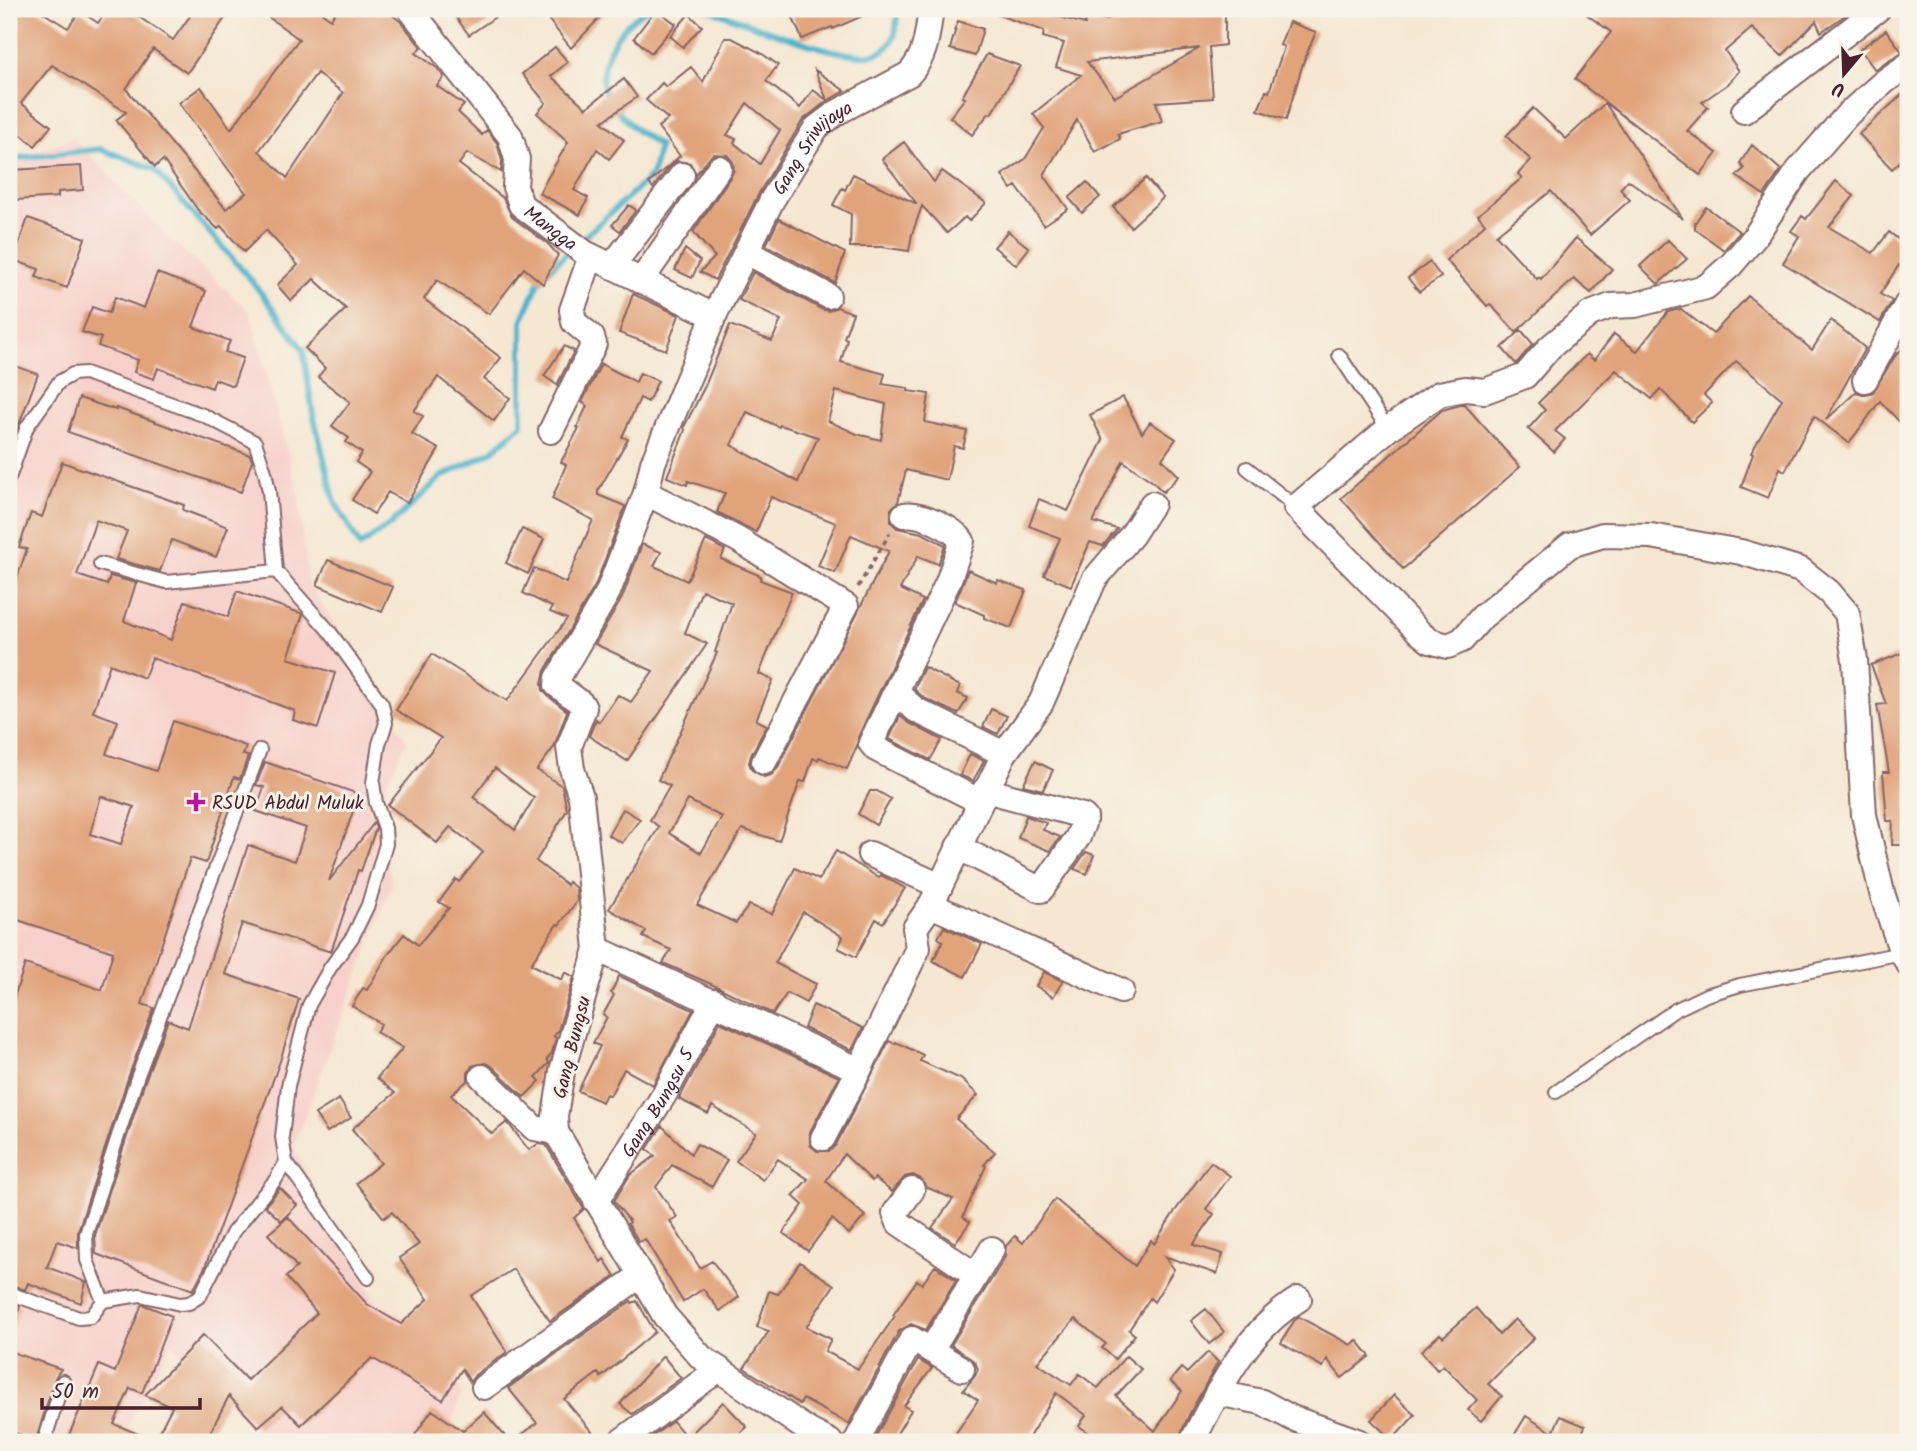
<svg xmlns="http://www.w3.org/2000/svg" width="1917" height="1451" viewBox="0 0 1917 1451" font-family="Kalam,sans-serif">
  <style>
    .built { fill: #f7d0cb }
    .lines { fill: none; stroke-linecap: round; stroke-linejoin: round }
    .stream { stroke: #4cb3cb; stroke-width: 6 }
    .building { fill: #e1a37a; fill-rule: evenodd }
    .service-casing { stroke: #866565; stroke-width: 16 }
    .minor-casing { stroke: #866565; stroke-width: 28 }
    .path { stroke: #866565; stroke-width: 3.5; stroke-dasharray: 5 5; stroke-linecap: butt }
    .service { stroke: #fff; stroke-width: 12 }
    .minor { stroke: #fff; stroke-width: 24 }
    .poi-dot { fill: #b5179e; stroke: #f7f3e8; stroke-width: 2.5 }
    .labels { text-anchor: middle; stroke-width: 6; stroke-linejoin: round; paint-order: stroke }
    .street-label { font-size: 19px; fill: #4a1f2b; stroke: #f7f3e8 }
    .poi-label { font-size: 19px; fill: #4a1f2b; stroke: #f7f3e8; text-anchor: start }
  </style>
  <rect width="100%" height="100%" fill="#f7f3e8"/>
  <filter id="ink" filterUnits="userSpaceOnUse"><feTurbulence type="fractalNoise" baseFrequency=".0143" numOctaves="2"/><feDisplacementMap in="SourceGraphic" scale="14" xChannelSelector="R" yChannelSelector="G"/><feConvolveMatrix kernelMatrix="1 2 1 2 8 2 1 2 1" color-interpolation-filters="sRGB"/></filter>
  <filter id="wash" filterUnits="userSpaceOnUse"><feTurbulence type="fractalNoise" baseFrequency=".00686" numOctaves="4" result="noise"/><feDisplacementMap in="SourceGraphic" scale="28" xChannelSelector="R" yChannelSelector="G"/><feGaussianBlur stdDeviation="1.57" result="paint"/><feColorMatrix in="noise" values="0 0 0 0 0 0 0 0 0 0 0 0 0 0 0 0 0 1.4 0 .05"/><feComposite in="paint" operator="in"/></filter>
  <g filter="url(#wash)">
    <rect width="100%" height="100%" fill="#f5e7d2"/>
    <path class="built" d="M73,138L173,241L250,312L298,491L308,582L407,741L388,780L378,825L392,884L293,1148L377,1304L407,1318L453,1360L461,1395L447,1439L442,1442H268L171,1343L120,1442H9V162Z"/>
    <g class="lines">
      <path class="stream" d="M708,9C743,21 845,63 876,54C897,47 897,26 897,9
        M608,98C590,69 622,18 650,9
        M9,159L100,149L154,169L252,281L303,349L313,414L335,502L360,546L389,526L441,477L491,452L522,425V321L541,277L571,249
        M579,242L652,175L659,146L636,130L614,107"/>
    </g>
    <g id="blocks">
      <path class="building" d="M9,9H37L68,28L80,11L98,23L108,9H127L173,40L195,9H231L187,73L153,49L126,89L226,209L246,193L179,103L201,87L231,129L299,39L257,9H317L331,19L337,9H385L401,22L421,47L416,53L437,68L444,77L437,86L464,105L458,112L482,135L487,130L497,143L502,161L501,172L467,153L459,164L503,198L512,217L548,244L558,255L543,284L524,268L489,314L437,280L424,299L501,358L484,379L510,398L494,421L438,377L414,411L423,416L412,434L439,449L407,503L388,492L374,514L352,500L370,472L356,462L362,453L346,442L349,438L332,426L350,402L318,377L325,368L305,348L346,309L314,279L291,301L277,285L298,265L266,230L244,252L221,226L218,229L198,210L163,160L155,167L116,120L126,112L52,65L21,103L51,126L35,146L9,125ZM317,73L343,93L287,178L259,151Z
        M450,9H507L469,35Z
        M540,9H608L571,48Z
        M656,9L676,24L651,53L634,38Z
        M789,9H878L833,29L832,27L802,39Z
        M988,9H1031L1085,24L1086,17L1108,20L1111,9H1225V45L1209,47L1213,98L1156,102L1162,121L1118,134L1120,139L1095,152L1077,120L1044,175L1068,209L1044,225L1016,186L1011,189L1002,175L1025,159L1044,128L1033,114L1081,75L1056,67L1064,43L1043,37L1044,31L987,11ZM1200,48L1115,97L1087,62Z
        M1579,9H1854L1821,32L1816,21L1782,56L1752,28L1725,51L1739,71L1728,84L1702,102L1708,107L1687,131L1717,153L1700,175L1575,79L1611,32Z
        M689,14L702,26L683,47L670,36Z
        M958,21L983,29L975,56L950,49Z
        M1289,22L1316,32L1304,60L1286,120L1258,110L1266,91L1269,92L1284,47L1280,45Z
        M1886,30L1902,52L1875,70L1860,49Z
        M725,38H732L761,53L778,65L766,81L800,108L813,90L827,100L815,70L845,91L827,101L803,120L759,193L715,280L700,272L715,257L693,232L731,176L734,170L733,162L727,155L713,154L696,174L690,163L677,161L670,166L653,188L649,183L680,156L658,127L668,119L646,100L662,83L666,87L691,67L703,82ZM747,103L780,130L760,164L734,143L736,139L727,135Z
        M555,47L568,62L551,76L586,108L624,79L637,97L602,122L624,140L609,159L597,149L574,190L588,198L580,215L539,193L568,142L537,113L546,103L522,74Z
        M987,54L1020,66L991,114L989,113L972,135L950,117L965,98L962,97Z
        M1908,89V154L1892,169L1859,134Z
        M1605,103L1683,219L1628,180L1620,189L1630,200L1590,235L1551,191L1496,235L1537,279L1539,277L1541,279L1576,238L1612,269L1591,293L1574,279L1516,332L1490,304L1487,306L1446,260L1485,224L1478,215L1522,178L1518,174L1531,160L1506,136L1533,108L1566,139Z
        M904,142L934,182L942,171L986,203L969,221L965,217L947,233L922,206L912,234L909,251L882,247H850L851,214L833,205L842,188L845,190L853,174L917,204L882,159Z
        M1752,145L1781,170L1764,195L1736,176L1744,169L1740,163Z
        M81,166L83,190L58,192V197L16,200L11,170Z
        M1146,178L1163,198L1131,227L1113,207Z
        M1836,181L1854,196L1829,227L1873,253L1889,232L1908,247V271L1899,265L1880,294L1892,301L1880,322L1783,263L1799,236L1791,231L1802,216L1806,219Z
        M1087,182L1100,197L1082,213L1069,198Z
        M629,205L636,210L620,231L612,225Z
        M1706,207L1740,232L1724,250L1695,229V223Z
        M28,218L85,238L67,288L36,277L39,269L13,260Z
        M779,219L845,253L835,283L766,245Z
        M1008,231L1029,248L1016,265L994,247Z
        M1668,240L1687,259L1658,284L1640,266Z
        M685,249L700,261L692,278L675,270Z
        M1430,262L1441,277L1419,292L1408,278Z
        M753,272L821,309L829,311L837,307L853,313L844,338L847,339L841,362L885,374L882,384L908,388V391L929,394L925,422L967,431L963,448L954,446L947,480L906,470L898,502L891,509V522L897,528L922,533L945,545L938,564L918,556L900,589L923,600L858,737L857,746L847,769L819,757L818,760L813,758L805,782L800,781L779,841L742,829L697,905L736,923L749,905L772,914L795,868L819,880L836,851L879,878L881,875L905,888L883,923L876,919L856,957L838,948L843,937L803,912L775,963L816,984L806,1003L787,993L773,1014L720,988L663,963L671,950L643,937L646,931L609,909L659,827L650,820L670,786L658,780L717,653L715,652L732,603L702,590L685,633L707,644L627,761L589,736L596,719L599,722L618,695L631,702L653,671L595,644L622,598L642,544L661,552L654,566L687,581L706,540L725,550L721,559L761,576L760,580L792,592L759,674L773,680L756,720L767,725L751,755L749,763L752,770L764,777L771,775L777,769L889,551L851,535L835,573L818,566L836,523L771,497L756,532L717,512L725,493L688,481L687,485L667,477L685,430L684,427L705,386L730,325L772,341L781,320L739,300ZM836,391L886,404L881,440L857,434L828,421ZM747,412L779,427L780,425L818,437L798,482L731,445ZM688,800L722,817L701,853L669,833Z
        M157,273L206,291L193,327L230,341L225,352L243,358L233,386L215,379L212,388L158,368L154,379L134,372L138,360L98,346L101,338L82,332L92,307L109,313L115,297L144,308Z
        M633,294L679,315L666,350L619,333Z
        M1748,296L1812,350L1831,320L1865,348L1826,420L1856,392L1865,395L1873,392L1895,356L1908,344V431L1880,401L1849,443L1814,416L1785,471L1780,468L1768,498L1741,487L1753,454L1751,453L1782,399L1736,361L1704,395L1712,403L1692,422L1660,389L1652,399L1616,370L1555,431L1565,439L1554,452L1528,429L1545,410L1538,403L1587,354L1594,360L1614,334L1637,351L1668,312L1681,309L1713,334Z
        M1521,330L1533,344L1516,364L1502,348Z
        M564,346L574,351L557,385L544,376Z
        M9,364L38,374L9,451Z
        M601,364L636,382L640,373L658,381L648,402L640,398L622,437L628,439L598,491V495L625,506L595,586L545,671L542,683L543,690L548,696L567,711L554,747L537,770L562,786L567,810L536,861L567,885L568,882L576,888L577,901L559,925L557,924L531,964L562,980L565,972L574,977L558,1031L554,1036L556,1038L552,1053L547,1059L549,1063L536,1077L540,1081L524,1097L492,1066L485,1063L472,1066L468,1073V1080L451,1095L492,1134L507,1122L529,1150L538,1144L546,1145L584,1209L574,1218L601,1262L604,1259L615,1276L550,1321L513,1269L471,1296L507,1352L475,1375L470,1382L462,1369L443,1400L372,1358L301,1425L282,1406L258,1427L229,1396L205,1442H179L159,1432L172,1407L145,1395L203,1335L247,1380L317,1313L286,1277L297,1267L268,1234L288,1217L367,1304L401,1324L428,1299L399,1258L419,1244L392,1212L384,1218L356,1183L381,1163L352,1129L395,1093L377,1078L403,1048L376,1032L381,1024L352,1006L363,988L367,990L387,956L404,934L418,945L449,908L439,902L456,879L459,882L483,852L450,827L437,843L388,805L441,738L396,710L432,654L507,701L567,619L550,612L552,607L523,593L534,568L566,583L593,520L552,499L566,465L561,462L579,428L577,427L587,406L582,402ZM495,768L534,798L515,830L473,797Z
        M1123,397L1142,433L1150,422L1176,439L1162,459L1179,476L1163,492L1153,482L1123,461L1093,522L1117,529L1103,546L1090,542L1071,586L1044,575L1060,538L1029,526L1039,499L1068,511L1103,440L1090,415Z
        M79,398L116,410V408L250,455L252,461L241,492L68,432Z
        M1464,404L1520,467L1403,569L1341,498L1442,410Z
        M62,462L184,505L183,510L228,527L216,557L172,540L160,571L116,559L127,531L96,520L77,575L107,585L110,576L136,583L124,621L171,640L185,601L228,617L237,591L303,614L288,658L335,673L318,728L293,720L295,711L152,658L144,678L110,664L93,712L118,721L106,754L156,771L173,721L246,746L243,755L248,756L240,779L234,777L206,863L190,858L142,1004L154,1008L129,1075L78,1231V1248L57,1241L47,1267L86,1282L81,1303L28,1283L25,1290L9,1284V1013L25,964L102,990L113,952L9,917V601L27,549L19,547L31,513L42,517ZM101,796L134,807L121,844L90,834Z
        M522,529L544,539L528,574L506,563Z
        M328,560L393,587L382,612L317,585Z
        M968,570L997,583L998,580L1026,590L1011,628L984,618V615L955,602Z
        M1908,651V845H1892L1893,821H1887L1883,772H1889L1877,705L1886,704L1871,665Z
        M924,667L960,686L957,693L968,698L958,714L924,698L914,689Z
        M991,709L1007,716L998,734L983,727Z
        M900,716L909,723L942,740L930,760L889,739Z
        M970,754L984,761L973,781L960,775Z
        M1035,761L1053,770L1043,790L1023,785Z
        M265,762L359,794L329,881L374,823L376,828L361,871L358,870L331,952L242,923L225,974L299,999L280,1061L205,1267L193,1290L96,1254L95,1235L145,1081L168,1020L188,1028L248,845L295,861L306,828L256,811L264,787L256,785Z
        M870,791H877L891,799L876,825L858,814Z
        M623,809L640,819L622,843L608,835Z
        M1026,816L1046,823L1043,830L1060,837L1050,851L1018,838Z
        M1086,852L1094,855L1087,874L1074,869Z
        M944,927L982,944L965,977L933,961L943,941L938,938Z
        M1044,972L1063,981L1053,997L1036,986Z
        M619,976L693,1010L653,1085L624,1069L610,1096L606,1094L602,1102L578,1091L600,1046L593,1043L607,1017L603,1015L614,995L611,993Z
        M813,1005L863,1028L852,1050L804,1028Z
        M720,1022L839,1077L810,1132V1145L817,1151H830L836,1145L889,1041L895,1044L896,1042L923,1055L920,1061L961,1079L978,1095L956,1119L995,1152L984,1165L986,1166L963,1217L970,1222L955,1243L932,1228L953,1199L926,1187L921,1179L913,1175L905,1177L892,1192L875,1178L872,1181L844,1154L826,1181L865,1216L849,1234L832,1219L808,1251L783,1233L803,1205L793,1196L808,1179L778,1159L763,1180L736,1161L756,1133L712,1106L708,1114L679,1099Z
        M339,1099L351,1118L327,1132L315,1114Z
        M662,1126L691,1154L697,1144L727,1160L712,1187L672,1165L656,1187L677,1217L670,1221L700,1268L712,1261L739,1297L720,1311L703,1289L683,1302L645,1239L639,1242L628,1224L630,1222L614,1201L630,1175L655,1156L647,1149Z
        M1211,1162L1230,1176L1206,1209L1214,1214L1193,1245L1223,1254L1217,1274L1164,1256L1174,1269L1154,1302L1150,1298L1129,1330L1135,1335L1115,1359L1102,1348L1106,1344L1075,1319L1037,1363L1071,1385L1079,1374L1098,1388L1126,1356L1141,1369L1116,1396L1155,1431L1182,1391L1170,1381L1181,1368L1187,1373L1208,1352L1218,1362L1189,1415L1177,1442H1102L1079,1426L1086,1415L1056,1393L1026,1442H950L978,1400L963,1390L975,1376L978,1369L975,1362L951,1345L1005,1257L1006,1246L1015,1236L1023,1243L1055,1199L1135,1266L1151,1240L1154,1244L1175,1211Z
        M280,1188L297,1205L281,1221L265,1206Z
        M800,1262L834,1285L806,1327L831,1339L825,1351L858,1369L895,1316L893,1315L917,1280L922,1284L935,1266L956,1280L926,1330L911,1324L899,1331L849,1424L803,1399L800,1404L744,1368L769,1331L757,1327L769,1291L778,1294Z
        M631,1301L632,1303L637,1301L655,1332L601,1377L598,1373L564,1399L593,1433L582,1442H512L537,1423L508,1388Z
        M9,1302L20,1306L12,1330L9,1329Z
        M142,1304L172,1316L142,1393L130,1388L114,1424L158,1442H66L99,1365L115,1372Z
        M1476,1308L1499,1335L1515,1319L1534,1338L1488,1384L1502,1396L1481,1421L1468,1410L1477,1400L1443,1365L1437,1370L1421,1351L1440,1334L1443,1337Z
        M1206,1309L1224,1332L1209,1344L1191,1321Z
        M1299,1317L1351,1345L1357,1340L1370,1356L1342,1378L1327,1359L1323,1367L1305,1357L1281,1343L1294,1321Z
        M9,1351L61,1369L55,1378L36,1440L9,1431Z
        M663,1356L681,1378L632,1414L620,1404Z
        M918,1360L932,1368L904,1406L911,1410L892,1442H882L875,1438Z
        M1394,1395L1415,1415L1392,1440L1371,1420Z
        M723,1402L747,1427L731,1442H645L673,1421L687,1438Z
        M432,1410L463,1431L484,1412L510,1442H427L415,1435Z
        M1526,1416L1553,1433L1560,1416L1585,1426L1579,1442H1510Z"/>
    </g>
  </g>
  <g filter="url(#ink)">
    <use href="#blocks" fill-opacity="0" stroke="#866565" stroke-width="2"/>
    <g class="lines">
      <defs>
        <path id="service" d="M1339,355L1388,429
          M1247,468L1296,507
          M9,478L27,427L59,382L73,374L85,373L203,415L255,442L265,472L269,491L276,571L330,632L382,704L386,723L379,744L373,783L376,803L385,828L386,844L368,905L353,936L330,968L309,1005L288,1086L282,1137L286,1162L276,1179L233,1232L200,1296L189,1303L180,1304L140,1295L103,1301
          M100,564L166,582L276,571
          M1556,1092L1675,1010L1706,995L1740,985L1902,953
          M286,1162L368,1278
          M9,1293L79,1318L91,1317L103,1301L87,1260L86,1234L137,1078L260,750
          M44,1442L63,1381"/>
        <g id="minor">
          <path id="s1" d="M410,9L510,136L517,159L515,187L521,205L585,253L714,316"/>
          <path d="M1908,65L1885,81L1848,114L1798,171L1754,238L1731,265L1706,287L1635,305L1611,306L1590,314L1550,347L1525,376L1485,391L1465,389L1439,394L1388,429L1296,507L1420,633L1430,641L1448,646L1462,640L1482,617L1570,545L1603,535L1651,536L1741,552L1801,570L1829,592L1847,613L1855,660L1864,815L1882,893L1902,953L1908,963"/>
          <path d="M1744,111L1878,9"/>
          <path d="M747,252L828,296"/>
          <path d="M612,266L682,175"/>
          <path d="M641,281L719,168"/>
          <path d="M1865,380L1908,302"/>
          <path d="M551,431L594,344L592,337L574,322L572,310L591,256"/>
          <path d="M646,493L608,592L558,678L557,685L582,704L584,708L569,747L572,769L581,797L597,949L562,1071L555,1116L556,1132L665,1316L701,1357L809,1431L830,1442"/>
          <path d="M904,515C920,512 953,528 962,541L948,582L898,687L901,697L916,710L1004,754"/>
          <path d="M898,687L871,743L876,749L979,801"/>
          <path id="s2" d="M764,762L846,606L737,539L646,493L653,463L714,316L772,200L816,128L836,113L909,74C927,55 927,34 931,9"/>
          <path d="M958,847L1041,890L1078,837L1085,818L1083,816L985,790"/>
          <path d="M870,854L940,886"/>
          <path d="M931,905L1121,991"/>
          <path d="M597,949L859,1070"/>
          <path d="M482,1077L534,1128L556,1132"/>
          <path d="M823,1138L859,1070L918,948L915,928L931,905L1004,754L1041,703L1094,580L1132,535L1152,504"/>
          <path d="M912,1190L895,1213L899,1223L975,1275"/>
          <path id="s3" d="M596,1201L664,1095L714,1001"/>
          <path d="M931,1350L992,1249"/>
          <path d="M484,1387L641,1275"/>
          <path d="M1217,1393L1262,1402L1292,1418L1360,1442"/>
          <path d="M620,1442L719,1369"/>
          <path d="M856,1442L912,1339L962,1369"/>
          <path d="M1192,1442C1219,1389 1246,1331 1299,1299"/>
        </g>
      </defs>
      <use href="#service" class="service-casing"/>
      <use href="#minor" class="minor-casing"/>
      <path class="path" d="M858,587L890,533"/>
      <use href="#service" class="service"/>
      <use href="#minor" class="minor"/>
    </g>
  </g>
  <path class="poi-dot" d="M192.5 791.5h7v7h7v7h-7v7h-7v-7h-7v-7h7z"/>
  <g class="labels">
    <g class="street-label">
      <text dy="7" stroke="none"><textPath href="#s2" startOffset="793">Gang Sriwijaya</textPath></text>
      <text dy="7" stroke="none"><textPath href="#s1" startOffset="270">Mangga</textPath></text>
      <text transform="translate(571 1047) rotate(-76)" y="7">Gang Bungsu</text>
      <text dy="7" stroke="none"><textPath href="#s3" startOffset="116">Gang Bungsu 5</textPath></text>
    </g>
    <g class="poi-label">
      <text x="212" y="809">RSUD Abdul Muluk</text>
    </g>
  </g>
  <rect width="1917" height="1451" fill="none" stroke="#f7f3e8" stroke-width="35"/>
  <g transform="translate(1844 74) rotate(199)" stroke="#f7f3e8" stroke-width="5" paint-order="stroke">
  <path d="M0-5L12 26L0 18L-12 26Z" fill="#4a1f2b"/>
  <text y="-10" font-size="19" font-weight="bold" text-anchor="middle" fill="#4a1f2b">U</text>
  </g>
  <path d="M42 1398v10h158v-10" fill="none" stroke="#4a1f2b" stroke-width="3.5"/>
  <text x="52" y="1398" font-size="21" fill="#4a1f2b" stroke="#f7f3e8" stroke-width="5" paint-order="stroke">50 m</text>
</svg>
